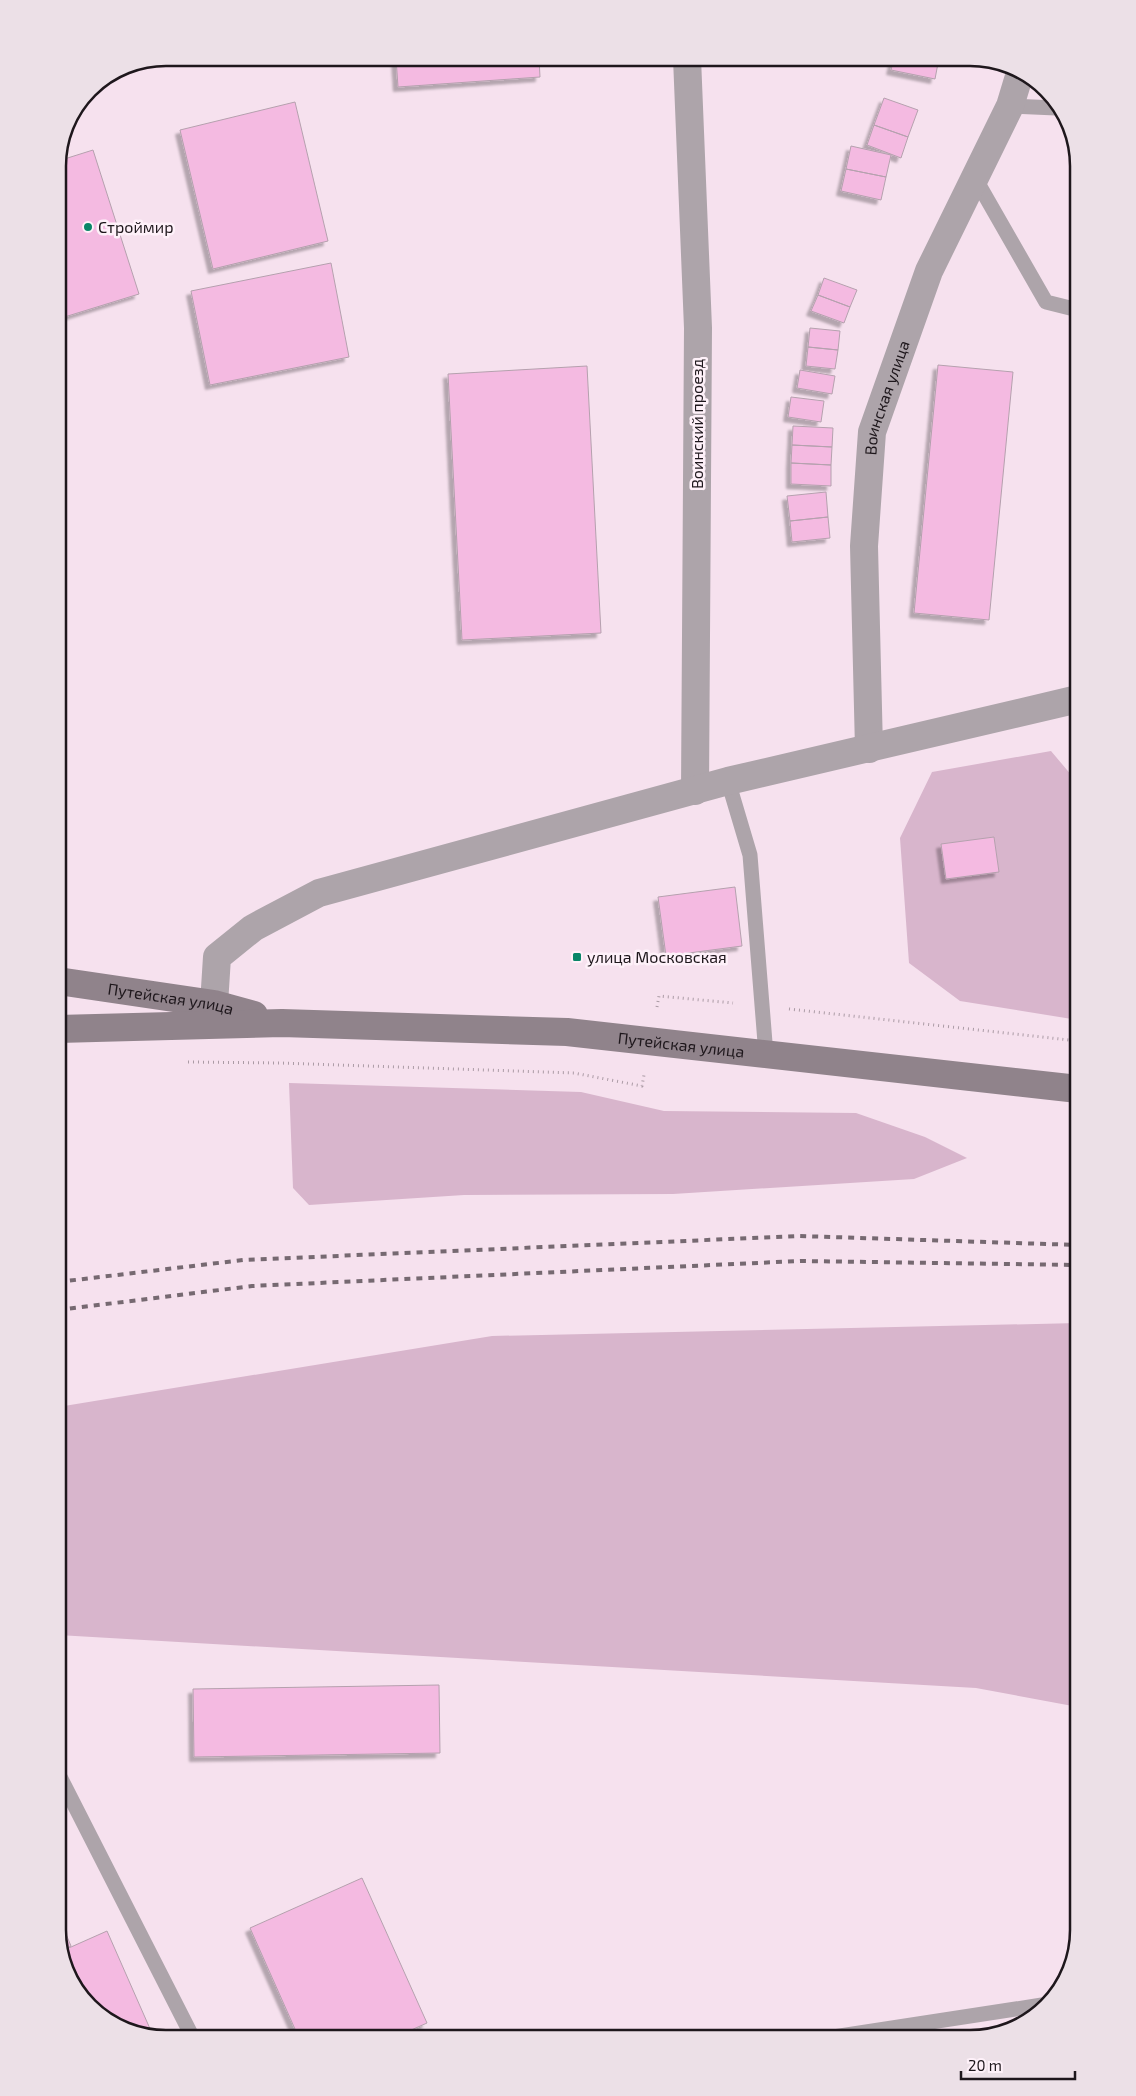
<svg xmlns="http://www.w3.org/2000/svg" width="1136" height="2096" viewBox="0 0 1136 2096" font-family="'Exo 2',sans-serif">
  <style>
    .green { fill: #d8b5cc }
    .building { fill: #f4bae1; stroke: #b5a1ae; filter: url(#shadow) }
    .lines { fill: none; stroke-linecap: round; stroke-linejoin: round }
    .path { stroke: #ab9ba5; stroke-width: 3; stroke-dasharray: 1 4; stroke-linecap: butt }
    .lane { stroke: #ada4aa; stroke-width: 15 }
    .street { stroke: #ada4aa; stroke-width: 28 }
    .secondary { stroke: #90838b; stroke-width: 28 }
    .rail { stroke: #766971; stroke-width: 4; stroke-dasharray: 6 6; stroke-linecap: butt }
    .poi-dot { fill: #098668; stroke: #fef1f9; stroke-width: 2 }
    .labels { text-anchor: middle; stroke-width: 5; stroke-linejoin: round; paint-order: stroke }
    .poi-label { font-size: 16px; fill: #1e171c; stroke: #fef1f9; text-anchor: start }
    .street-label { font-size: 16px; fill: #1e171c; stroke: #fef1f9 }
    .rim { fill: none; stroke: #1e171c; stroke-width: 2.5 }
  </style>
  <defs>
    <filter id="shadow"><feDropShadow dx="-4.5" dy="4.5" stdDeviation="1" flood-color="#0004"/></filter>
  </defs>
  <rect width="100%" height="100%" fill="#f6e1ee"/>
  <path class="green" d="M1051,751L1078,783V1020L960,1001L909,963L900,838L932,772Z
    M289,1083L581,1092L664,1111L856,1113L925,1137L967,1158L914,1179L673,1194L464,1195L309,1205L293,1188Z
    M1078,1323V1707L976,1688L58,1635V1407L492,1336Z"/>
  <path class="building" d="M396,58H539L540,77L398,87Z
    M894,58H939L935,79L891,70Z
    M884,98L918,110L908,137L874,125Z
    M295,102L328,241L213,269L180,130Z
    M874,125L908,137L901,158L867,145Z
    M851,146L891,155L886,177L846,169Z
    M93,150L139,294L58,319V161Z
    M846,169L886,177L881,200L841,191Z
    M331,263L349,357L210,385L191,291Z
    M824,278L857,290L850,307L818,295Z
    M818,295L850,307L844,323L811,311Z
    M810,328L840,331L838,350L808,347Z
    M808,347L838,350L835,369L806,366Z
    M938,365L1013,372L989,620L914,613Z
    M587,366L601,633L462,640L448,374Z
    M800,370L835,376L832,394L797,388Z
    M791,397L824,401L821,422L788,417Z
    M793,426L833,428L832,447L792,445Z
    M792,445L832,447L831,465L791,463Z
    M791,463L831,465V486L791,484Z
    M826,492L828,517L790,521L787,496Z
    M828,517L830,538L792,542L790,521Z
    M994,837L999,872L946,879L941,844Z
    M735,887L742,946L666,956L658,897Z
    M439,1685L440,1753L194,1757L193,1689Z
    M362,1878L427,2023L393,2038H299L250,1928Z
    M58,1915L71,1946L62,1951L58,1929Z
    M107,1931L151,2031L146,2034L106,2020L66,1971L62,1951Z"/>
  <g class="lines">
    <path class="path" d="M657,1007L659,996L733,1003
      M789,1009L1078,1041
      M188,1062L280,1063L574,1073L642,1086L644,1075"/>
    <path class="lane" d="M1010,106L1056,108
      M975,178L1046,302L1078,310
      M728,781L750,855L766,1055
      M58,1773L193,2038
      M827,2038L1042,2005"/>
    <g class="street">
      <path d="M687,58L698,328L695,791"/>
      <path id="s1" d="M869,749L864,546L872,432L929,271L1010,106L1020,73"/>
      <path d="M214,1004L217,957L253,928L319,893L728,781L1078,699"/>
    </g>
    <g class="secondary">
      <path id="s2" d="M58,981L214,1004L254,1015"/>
      <path id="s3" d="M58,1029L282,1023L567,1032L1078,1089"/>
    </g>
    <path class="rail" d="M58,1282L243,1260L800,1236L1078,1245
      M58,1310L252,1286L800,1261L1078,1265"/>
  </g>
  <g class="poi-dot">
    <circle cx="88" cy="227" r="5"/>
    <rect x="572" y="952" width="10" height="10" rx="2.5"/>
  </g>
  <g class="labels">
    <g class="poi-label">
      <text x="98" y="233">Строймир</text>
      <text x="587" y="963">улица Московская</text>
    </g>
    <g class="street-label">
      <text dy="6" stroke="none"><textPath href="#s1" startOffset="354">Воинская улица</textPath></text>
      <text transform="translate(697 424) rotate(-90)" y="6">Воинский проезд</text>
      <text dy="6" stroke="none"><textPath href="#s2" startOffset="114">Путейская улица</textPath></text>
      <text dy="6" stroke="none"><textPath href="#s3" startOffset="624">Путейская улица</textPath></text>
    </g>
  </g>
  <path d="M0 0H1136V2096H0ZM166 66H970A100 100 0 0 1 1070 166V1930A100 100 0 0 1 970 2030H166A100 100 0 0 1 66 1930V166A100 100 0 0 1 166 66Z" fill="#ece0e7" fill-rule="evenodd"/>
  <path class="rim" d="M166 66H970A100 100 0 0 1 1070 166V1930A100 100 0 0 1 970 2030H166A100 100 0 0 1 66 1930V166A100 100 0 0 1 166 66Z"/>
  <path d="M961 2071v8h114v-8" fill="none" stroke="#1e171c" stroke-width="2.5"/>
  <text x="968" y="2071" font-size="15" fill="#1e171c" stroke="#fef1f9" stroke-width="4" paint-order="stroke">20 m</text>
</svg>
